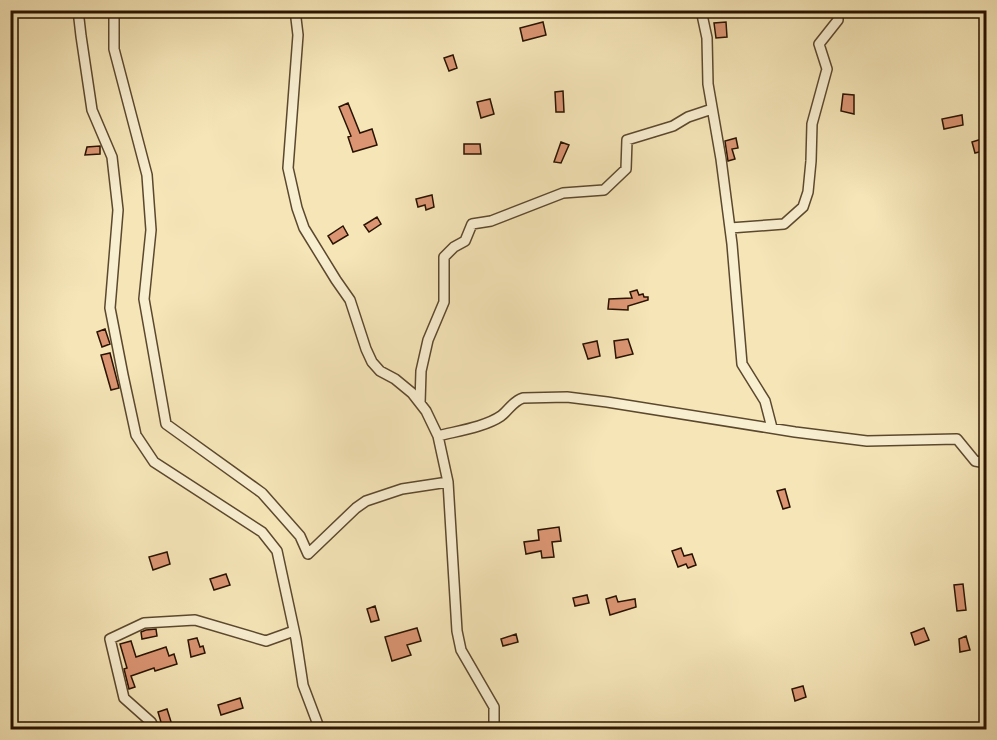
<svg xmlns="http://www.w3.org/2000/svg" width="997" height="740" viewBox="0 0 997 740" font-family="'IM FELL Double Pica',serif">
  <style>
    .building { fill: #db9573; stroke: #291300; stroke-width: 1.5 }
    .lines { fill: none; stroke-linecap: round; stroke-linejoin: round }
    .minor-casing { stroke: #5c482e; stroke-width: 12 }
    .minor { stroke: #f8eed0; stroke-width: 9 }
  </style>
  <rect width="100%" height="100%" fill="#f5e5b7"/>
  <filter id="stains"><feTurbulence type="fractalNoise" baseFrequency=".00333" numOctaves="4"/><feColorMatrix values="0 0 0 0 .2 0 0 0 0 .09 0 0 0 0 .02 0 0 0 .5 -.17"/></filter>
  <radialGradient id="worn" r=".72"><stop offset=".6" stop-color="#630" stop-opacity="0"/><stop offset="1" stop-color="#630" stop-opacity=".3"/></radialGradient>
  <path class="building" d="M543,22L546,35L523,41L520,28Z
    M726,22L727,37L716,38L714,23Z
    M453,55L457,68L449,71L444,58Z
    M563,91L564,112H556L555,92Z
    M843,94L854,95V114L841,111Z
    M490,99L494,114L481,118L477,102Z
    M348,103L360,133L372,129L377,145L353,152L348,137L351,136L339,107Z
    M962,115L963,125L944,129L942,119Z
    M736,138L738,148L732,149L735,159L728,161L725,141Z
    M985,138L987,150L975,153L972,142Z
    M561,142L569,145L561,163L554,162Z
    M464,144H480L481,154H464Z
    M100,146V154L85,155L87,147Z
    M432,195L434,207L426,210L425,205L418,207L416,199Z
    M377,217L381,224L369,232L364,225Z
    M343,226L348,235L333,244L328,236Z
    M637,290L639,295L643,294L644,297H648V300L628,306V310L608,309L609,299L632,298L630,292Z
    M105,329L110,344L102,347L97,332Z
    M628,339L633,354L616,358L614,341Z
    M597,341L600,356L588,359L583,344Z
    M110,353L119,388L111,390L101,355Z
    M785,489L790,507L783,509L777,491Z
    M559,527L561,541L552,542L554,557L542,558L541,551L526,554L524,542L539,540L538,530Z
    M681,548L684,556L692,554L696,565L688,568L686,564L678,567L672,551Z
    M167,552L170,564L153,570L149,557Z
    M226,574L230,585L214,590L210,579Z
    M963,584L966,610L957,611L954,585Z
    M587,595L589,603L575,606L573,598Z
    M616,596L618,602L635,599L636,607L610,615L606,599Z
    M375,606L379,620L371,622L367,609Z
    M417,628L421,641L407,645L411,655L392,661L385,637Z
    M924,628L929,640L915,645L911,633Z
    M156,629L157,636L142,639L141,632L146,630Z
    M516,634L518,642L503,646L501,639Z
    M966,636L970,650L960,652L959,639Z
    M197,638L200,647L203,646L205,653L191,657L188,640Z
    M131,641L136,657L166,647L169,656L174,654L177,664L155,671L154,668L131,676L135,687L129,689L124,669L127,668L120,644Z
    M803,686L806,697L795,701L792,689Z
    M240,698L243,708L221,715L218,705Z
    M167,709L173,728L163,729L158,712Z"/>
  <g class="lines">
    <defs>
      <path id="minor" d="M78,10L81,36L92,110L112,157L118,210L110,308L123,375L136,435L154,462L262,532L277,551L296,639L303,685L320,730
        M114,10V49L147,175L151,230L144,299L166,424L262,493L300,536L308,554L356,508L366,501L402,489L448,482
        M295,10L298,35L288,168L297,208L304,228L336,280L350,300L366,349L372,362L380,371L395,379L412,393L426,411L438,436C457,431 485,427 501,416C509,410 513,401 523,398L567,397L607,402L795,432L867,441L957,439L975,461L986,463
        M701,10L707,38L708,84L721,159L732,244L742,364L765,401L772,428
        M983,10L986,19
        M730,228L784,224L803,207L808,192L811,161L812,124L827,69L819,44L838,20V10
        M420,403L421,371L428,340L444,302V257L454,247L465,241L472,224L491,221L563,193L604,190L626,169L627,140L673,126L688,117L712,109
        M438,436L448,482L457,631L461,650L494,707V730
        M155,730L151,722L124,698L110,639L144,623L195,620L266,641L294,631"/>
    </defs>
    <use href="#minor" class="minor-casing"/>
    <use href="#minor" class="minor"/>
  </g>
  <rect width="997" height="740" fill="none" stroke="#f5e5b7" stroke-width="36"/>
  <rect x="12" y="12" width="973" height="716" fill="none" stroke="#291300" stroke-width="3"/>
  <rect x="18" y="18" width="961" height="704" fill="none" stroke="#291300" stroke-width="1.5"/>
  <rect width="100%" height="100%" filter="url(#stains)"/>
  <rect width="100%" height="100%" fill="url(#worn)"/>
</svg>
